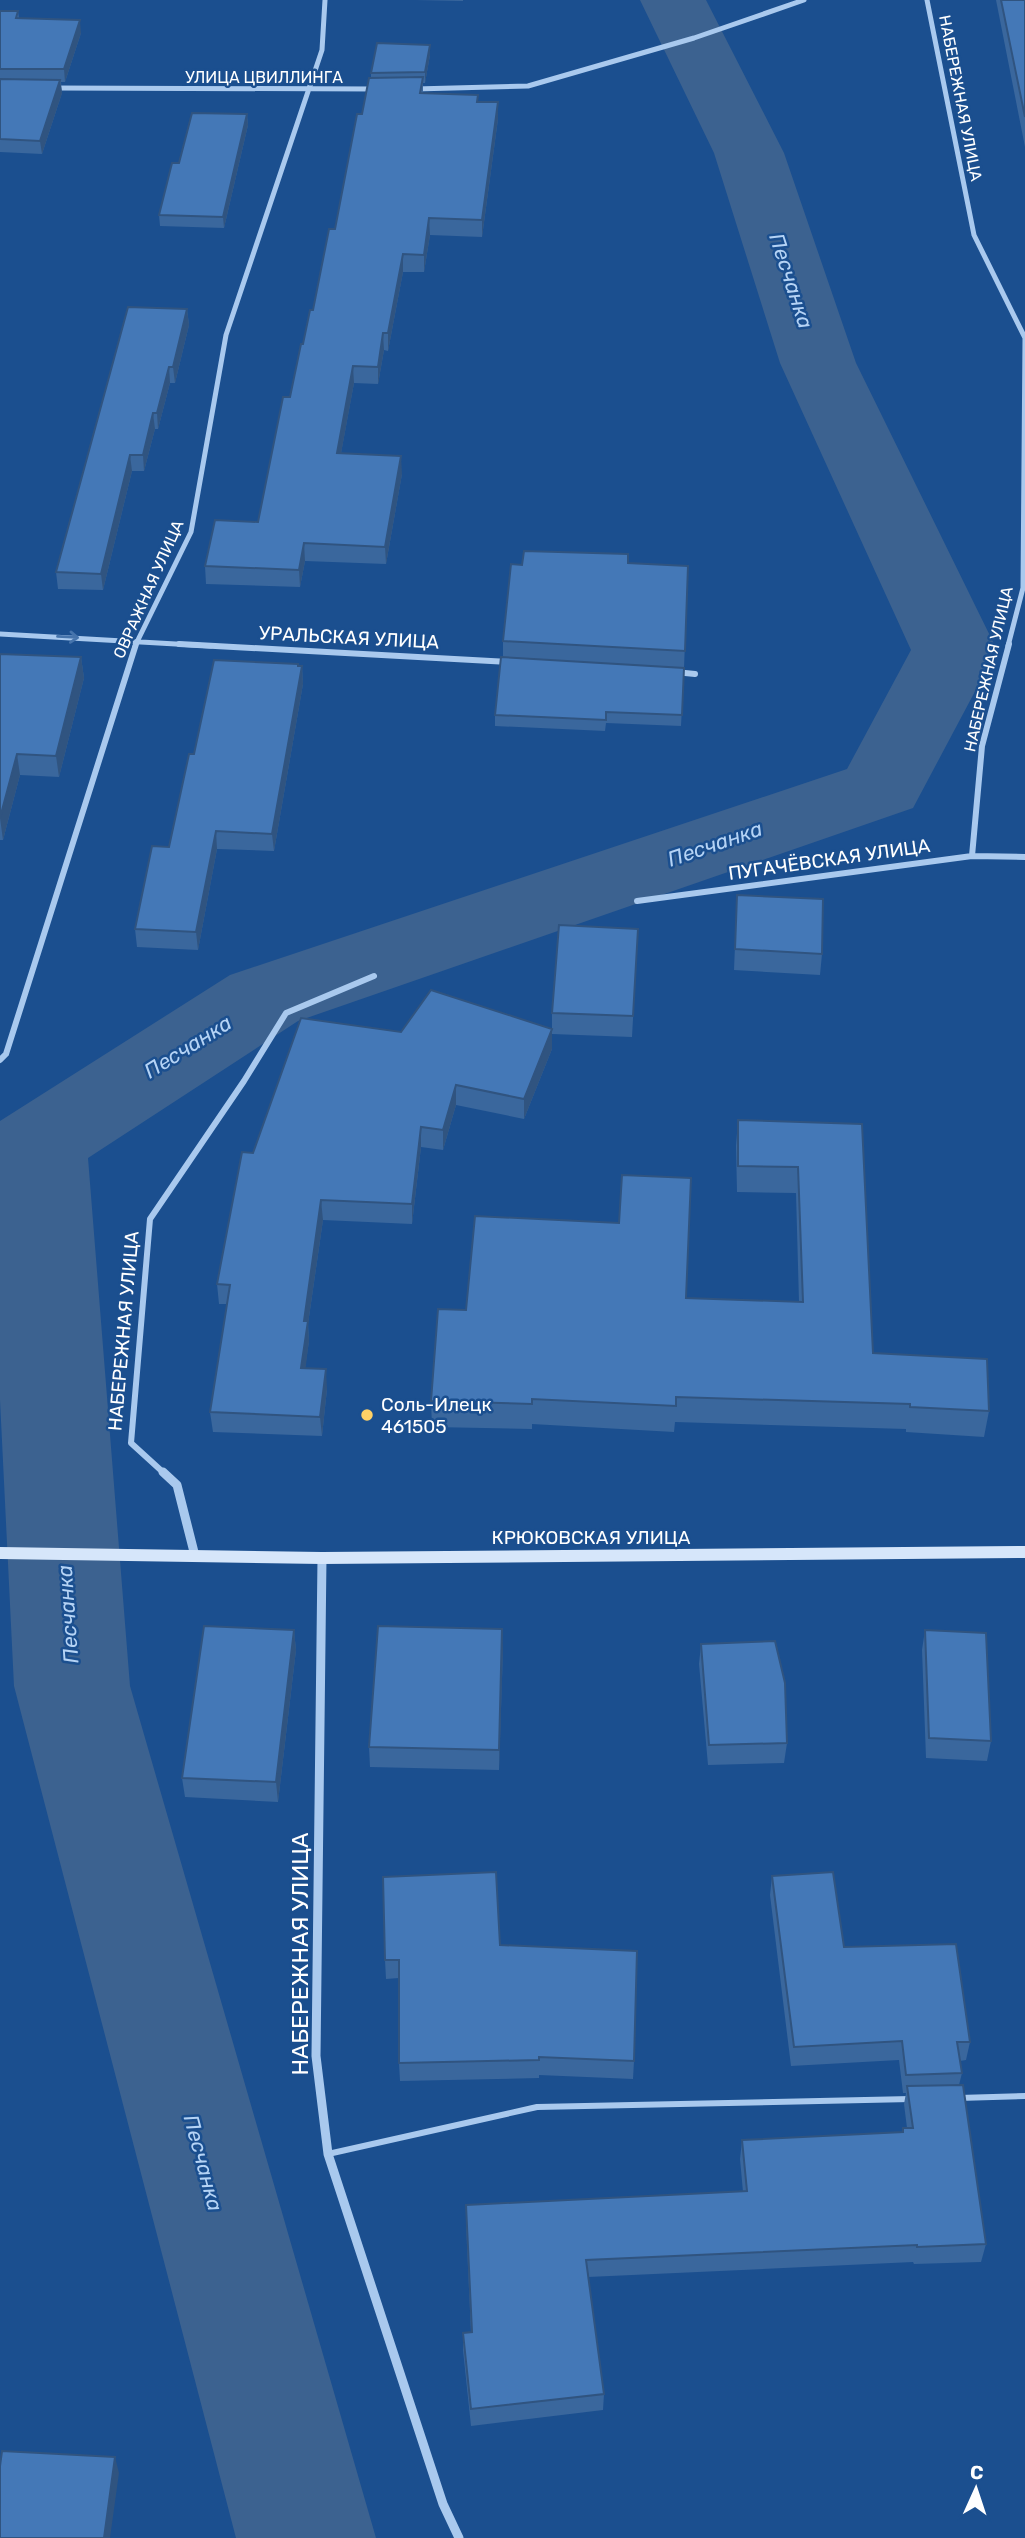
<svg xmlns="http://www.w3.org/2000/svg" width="1025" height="2538" viewBox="0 0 1025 2538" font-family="Rubik,sans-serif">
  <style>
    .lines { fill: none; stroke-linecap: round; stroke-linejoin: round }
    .river { fill: #3c6290; fill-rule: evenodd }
    .lane { stroke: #a9c9ee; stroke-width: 6 }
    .street-far2 { stroke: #a9c9ee; stroke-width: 5 }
    .street-far1 { stroke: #a9c9ee; stroke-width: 6 }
    .street { stroke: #a9c9ee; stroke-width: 9 }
    .secondary { fill: #d6e6fa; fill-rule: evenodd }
    .wall { fill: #3a679d }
    .shaded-wall { fill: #305480 }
    .building { fill: #4478b7; stroke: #305480; stroke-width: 2 }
    .oneway { stroke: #4674ac }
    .poi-dot { fill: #ffd166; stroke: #1b4f8f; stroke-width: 2.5 }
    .labels { text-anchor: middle; stroke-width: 5; stroke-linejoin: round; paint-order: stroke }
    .far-street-label { font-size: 16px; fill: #fff; stroke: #1b4f8f }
    .street-label { font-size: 19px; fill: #fff; stroke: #1b4f8f }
    .poi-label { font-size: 19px; fill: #fff; stroke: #1b4f8f; text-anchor: start }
    .water-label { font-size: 21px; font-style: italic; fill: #b5d3f5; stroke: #1b4f8f }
    .near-street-label { font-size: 23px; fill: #fff; stroke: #1b4f8f }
  </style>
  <rect width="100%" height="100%" fill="#1b4f8f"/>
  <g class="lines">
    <path class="river" d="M640,0H706L784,153L856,363L997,650L913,808L298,1021L88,1158L130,1686L376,2538H236L14,1686L0,1400V1121L230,975L847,769L911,650L780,363L714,153Z"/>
    <path class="lane" d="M959,2098L1025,2096
      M328,2154L537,2107L911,2099"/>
    <path class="street-far2" d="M927,0L974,235L1025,338L1023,588L1008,646
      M55,88L375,89
      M415,89L528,86L694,38L804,0
      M0,634L211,646
      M135,646L191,532L226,335L322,50L325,0"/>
    <path class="street-far1" d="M179,644L509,662
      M675,672L695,674
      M972,856L982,746L1009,644
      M637,901L972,856L1025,857
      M0,1060L6,1054L136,644
      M165,1474L131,1443L150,1219L244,1081L286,1013L374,976"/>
    <path class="street" d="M163,1472L177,1485L195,1556
      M322,1558L316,2056L328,2154L443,2504L459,2538"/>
    <path class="secondary" d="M1025,1546V1558L322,1564L0,1559V1547L322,1552Z"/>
  </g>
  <path class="wall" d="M415,0H463V1Z
    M996,0H1025V147Z
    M0,11H18L19,18L81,33L65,82H61L62,93L42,154L0,152Z
    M430,45V55L425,83H423V93L478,102H498V119L482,237L430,235L424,272H403L388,351L384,350L378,384L354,383L341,453L402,474L386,564L305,561L300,587L206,584L205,566L258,522L303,344L335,229L371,77V73Z
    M247,114L248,125L224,228L160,226L159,215L179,163Z
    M187,309L189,325L175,383H170L158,429H155L144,471H132L103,590L58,589L56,572Z
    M628,563L688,566L684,668L503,657V641Z
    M0,654L81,657L84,678L59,777L20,775L3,840H0Z
    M298,666H302L303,684L274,851L217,849L198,950L137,947L135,929L169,847L194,754Z
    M684,668L681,726L606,723L605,731L495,726V715Z
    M737,895L822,954L820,975L734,970Z
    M638,929L632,1037L552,1034V1049L524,1119L456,1105L443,1150L421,1147L412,1224L323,1220L308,1324L309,1341L305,1368L327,1389L322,1436L213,1432L210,1412L227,1304H219L217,1284L253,1153L401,1032L552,1029V1013Z
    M738,1120L862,1124L873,1353L989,1411L984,1437L906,1432V1429L675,1422L674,1432L532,1424V1429L432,1427L431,1401L466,1310L686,1298L799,1302L796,1193L737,1192L736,1146Z
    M294,1630L296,1650L278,1802L185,1797L182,1778Z
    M925,1630L991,1741L987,1761L926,1758L922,1650Z
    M701,1644L787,1743L784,1763L708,1765L699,1664Z
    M503,1649L499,1770L370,1767L369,1747Z
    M772,1876L844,1947L970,2042L966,2060L960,2061L962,2073L959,2085L986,2244L981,2262L914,2264L913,2262L588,2277L604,2394L603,2410L471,2426L463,2350V2333H471L466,2223L743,2192L740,2159L742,2140L902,2132L903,2128H907L904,2104L906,2093H903L899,2060L791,2066L770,1895Z
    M500,1945L634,2061L633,2079L539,2075V2078L400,2081L399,2063V1978L386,1979L385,1960Z"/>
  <path class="shaded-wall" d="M80,20L81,33L65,82L64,69Z
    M430,45V55L425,83V72Z
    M60,80L62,93L42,154L40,141Z
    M498,102V119L482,237V220Z
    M247,114L248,125L224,228L223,217Z
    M429,218L430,235L424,272V255Z
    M403,254V272L388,351V333Z
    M187,309L189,325L175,383L173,367Z
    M383,333L384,350L378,384V367Z
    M353,366L354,383L338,470L337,453Z
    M169,367L170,383L158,429L157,413Z
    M153,413L155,429L144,471L143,455Z
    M130,455L132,471L103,590L101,574Z
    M401,456L402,474L386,564L385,547Z
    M304,543L305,561L300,587L299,570Z
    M81,657L84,678L59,777L56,756Z
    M302,666L303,684L274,851L272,834Z
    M17,754L20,775L3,840L0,818Z
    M216,831L217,849L198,950L196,932Z
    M552,1029V1049L524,1119V1099Z
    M456,1085V1105L443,1150V1130Z
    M421,1127V1147L412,1224V1204Z
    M321,1200L323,1220L308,1324L309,1341L303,1388L301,1368L304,1321Z
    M326,1369L327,1389L322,1436L320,1417Z
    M502,1629L503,1649L499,1770V1750Z
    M294,1630L296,1650L278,1802L276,1782Z
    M115,2457L119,2473L110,2538H104Z"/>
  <path class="building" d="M1001,0H1025V117Z
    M0,11H18L16,18L80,20L64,69H0Z
    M377,43L430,45L425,72L371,73Z
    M423,77L420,93L478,95L477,102H498L482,220L429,218L424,255L403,254L388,333H383L378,367L353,366L337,453L401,456L385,547L304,543L299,570L205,566L215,520L258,522L283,397H290L301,344H303L310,310H313L329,229H335L357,114H362L369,78Z
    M0,79L60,80L40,141L0,139Z
    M192,113L247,114L223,217L159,215L172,163H179Z
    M128,307L187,309L173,367H169L157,413H153L143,455H130L101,574L56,572Z
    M524,551L628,554V563L688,566L685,651L503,641L511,564L522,565Z
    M0,654L81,657L56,756L17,754L0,818Z
    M501,657L684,668L682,715L606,712V720L495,715Z
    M214,660L298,664V666H302L272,834L216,831L196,932L135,929L152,846L169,847L189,754H194Z
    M737,895L823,899L822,954L735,949Z
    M559,925L638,929L633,1016L552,1013Z
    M431,990L552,1029L524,1099L456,1085L443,1130L421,1127L412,1204L321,1200L304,1321H308L301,1368L326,1369L320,1417L210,1412L230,1285L217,1284L242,1152L253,1153L301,1018L401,1032Z
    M738,1120L862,1124L873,1353L987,1359L989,1411L910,1407V1404L676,1397V1406L532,1399V1404L431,1401L438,1309L466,1310L475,1216L619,1223L622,1175L691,1178L686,1298L803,1302L798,1167L738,1166Z
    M204,1626L294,1630L276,1782L182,1778Z
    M378,1626L502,1629L499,1750L369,1747Z
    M925,1630L986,1633L991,1741L929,1738Z
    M775,1641L785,1683L787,1743L709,1745L701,1644Z
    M496,1872L500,1945L637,1951L634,2061L539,2057V2060L399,2063V1960H385L383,1877Z
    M833,1872L844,1947L956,1944L970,2042H957L962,2073L906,2075L902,2041L794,2047L772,1876Z
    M963,2085L986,2244L917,2247V2245L586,2260L604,2394L471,2409L463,2333L472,2332L466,2205L747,2191L742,2140L903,2132V2128H913L907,2086Z
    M2,2451L115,2457L104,2538H0V2466Z"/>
  <defs><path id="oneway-shaft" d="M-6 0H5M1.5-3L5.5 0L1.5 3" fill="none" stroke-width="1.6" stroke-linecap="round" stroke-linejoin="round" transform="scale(1.75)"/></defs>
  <use class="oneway" href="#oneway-shaft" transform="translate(68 637) rotate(3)"/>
  <circle class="poi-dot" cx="367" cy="1415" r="7"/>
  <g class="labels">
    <g class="far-street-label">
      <text x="264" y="83">УЛИЦА ЦВИЛЛИНГА</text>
      <text transform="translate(961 98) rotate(79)" y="6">НАБЕРЕЖНАЯ УЛИЦА</text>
      <text transform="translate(148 589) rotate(-66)" y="6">ОВРАЖНАЯ УЛИЦА</text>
      <text transform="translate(988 669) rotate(-77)" y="6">НАБЕРЕЖНАЯ УЛИЦА</text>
    </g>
    <g class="street-label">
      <text transform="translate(349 637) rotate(3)" y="7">УРАЛЬСКАЯ УЛИЦА</text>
      <text transform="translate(829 859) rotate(-8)" y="7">ПУГАЧЁВСКАЯ УЛИЦА</text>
      <text transform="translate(123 1331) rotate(-85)" y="7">НАБЕРЕЖНАЯ УЛИЦА</text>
      <text x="591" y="1544">КРЮКОВСКАЯ УЛИЦА</text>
    </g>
    <g class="poi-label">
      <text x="381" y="1411">Соль-Илецк<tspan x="381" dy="22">461505</tspan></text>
    </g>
    <g class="water-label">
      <text transform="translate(791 281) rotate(72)" y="7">Песчанка</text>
      <text transform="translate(715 844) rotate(-19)" y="7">Песчанка</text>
      <text transform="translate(188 1047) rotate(-32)" y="7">Песчанка</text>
      <text transform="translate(68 1614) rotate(-94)" y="7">Песчанка</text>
      <text transform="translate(203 2163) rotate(75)" y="7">Песчанка</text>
    </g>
    <g class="near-street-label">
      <text transform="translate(300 1954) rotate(-90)" y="8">НАБЕРЕЖНАЯ УЛИЦА</text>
    </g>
  </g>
  <g transform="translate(976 2489) rotate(3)" stroke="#1b4f8f" stroke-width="5" paint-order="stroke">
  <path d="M0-5L12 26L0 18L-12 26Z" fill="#ffffff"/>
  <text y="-10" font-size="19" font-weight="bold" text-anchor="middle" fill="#ffffff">С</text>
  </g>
</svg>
